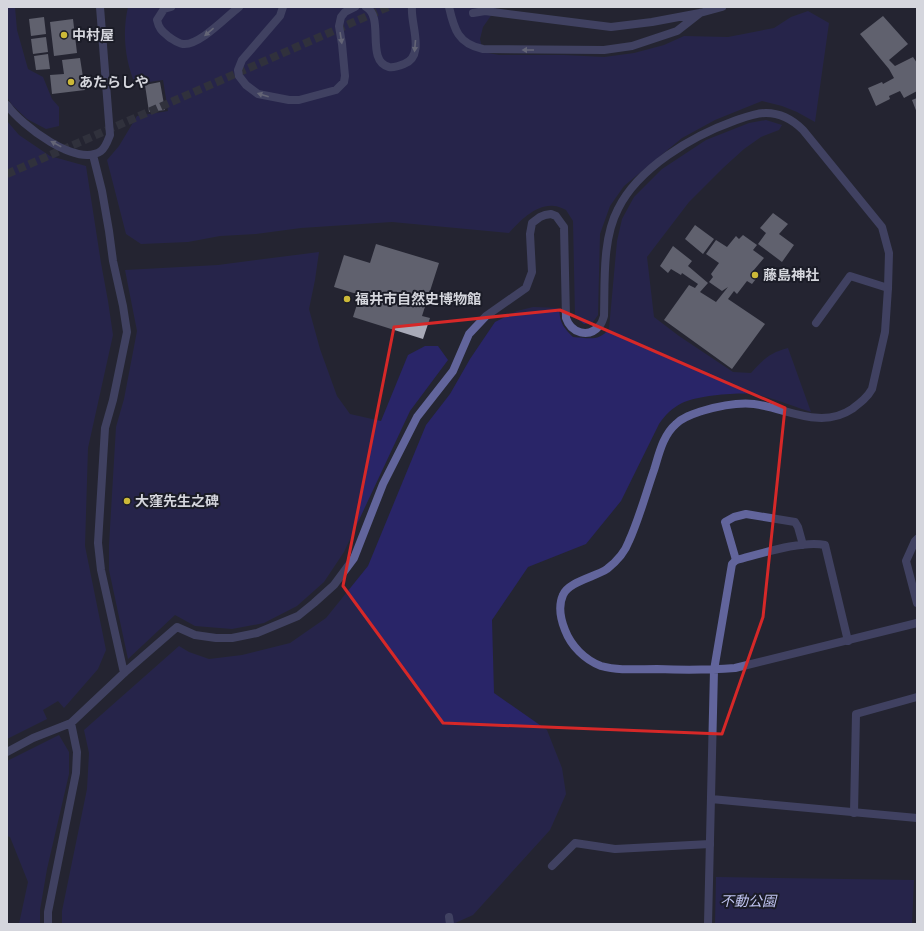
<svg xmlns="http://www.w3.org/2000/svg" width="924" height="931" viewBox="0 0 924 931" font-family="Georgia,'Noto Sans JP',serif">
  <style>
    .green { fill: #292568 }
    .building { fill: #a8aab8 }
    .lines { fill: none; stroke-linecap: round; stroke-linejoin: round }
    .secondary-tunnel { stroke: #3f404b; stroke-width: 8; stroke-dasharray: 8 4; stroke-linecap: butt }
    .lane { stroke: #62659c; stroke-width: 8 }
    .street { stroke: #62659c; stroke-width: 8 }
    .oneway { fill: #b2b4ca }
    .marked { fill: none; stroke: #d62828; stroke-width: 3; stroke-linejoin: round }
    .poi-dot { fill: #ccb938; stroke: #1b1c27; stroke-width: 1.5 }
    .labels { text-anchor: middle; stroke-width: 4; stroke-linejoin: round; paint-order: stroke }
    .poi-label { font-size: 14px; font-weight: bold; fill: #d5d6dd; stroke: #1b1c27; text-anchor: start }
    .park-label { font-size: 14px; font-style: italic; fill: #c1c5f2; stroke: #1b1c27 }
  </style>
  <rect width="100%" height="100%" fill="#242531"/>
  <path class="green" d="M7,7H15L17,30L28,69L43,77L52,99L59,107V126L46,129L27,119L12,105L7,97Z
    M128,7H497L483,27L480,39L483,52L499,55H564L604,57L634,53L664,45L684,36L728,37L774,28L791,17L808,11L829,23L815,122L797,112L782,106L762,101L715,120L682,138L624,186L610,206L600,234L598,315L593,322L584,324L575,317L573,221L566,210C562,208 557,206 554,206C536,204 520,221 509,233L392,222L301,228L256,234L220,236L188,242L141,244L126,234L107,160L119,146L137,116L168,111L163,80L135,84C125,60 122,33 128,7Z
    M766,120L782,125L779,130L761,137L744,149L723,168L689,202L647,257L654,317L679,336L733,372L751,373C764,359 769,353 788,348L811,412C792,406 772,397 752,394C736,392 696,396 682,403C672,408 665,415 659,424L621,501L586,544L528,567L492,620L494,693L547,730L562,768L566,794L550,830L473,915L453,924H62V911L87,789L89,753L84,730L179,646L189,652L209,659L242,655L290,643L326,618L368,566L426,425L450,394L470,359L495,322L517,311L533,307L559,308C560,323 563,327 573,337C589,338 598,342 609,329L617,241L622,219L634,197L662,169L706,140L749,123Z
    M7,121L19,135L50,156L86,166L101,263L108,301L113,335L88,448L85,546L106,650L98,669L64,708L58,701L43,710L47,719L7,739Z
    M319,252L315,280L309,309L320,349L337,396L350,414L381,421L408,355L425,346H438L448,360L410,411L344,552L324,582L297,606L264,623L232,629L195,626L175,615L128,659L109,570V545L116,427L124,399L137,331L125,270L218,265Z
    M59,735L69,752V774L47,869L40,910V924H19L28,882L10,837L7,836V761Z
    M716,877L914,880L912,924H715Z"/>
  <path class="building" d="M883,16L908,44L889,60L895,66L913,57L917,63V91L904,98L900,91L889,96L890,99L876,106L868,88L882,82L883,84L894,78L889,69L860,34Z
    M44,17L46,34L31,36L29,19Z
    M73,19L77,53L54,56L50,22Z
    M46,37L48,52L33,54L31,39Z
    M48,54L50,69L36,70L34,56Z
    M80,58L85,90L52,94L50,75L64,74L62,60Z
    M160,82L165,110L149,112L145,85Z
    M917,98V113L912,100Z
    M773,213L788,224L779,234L794,245L782,262L758,244L766,233L760,228Z
    M695,225L714,239L703,254L685,239Z
    M743,235L757,245L753,250L764,258L753,271L759,275L752,284L747,281L737,294L734,291L728,299L765,324L732,369L664,320L689,285L695,288L698,284L682,273L681,275L671,269L668,273L660,266L673,246L692,261L688,266L708,283L700,292L716,302L728,287L722,291L709,282L713,277L711,274L719,263L706,254L716,240L727,247L736,236L739,239Z
    M376,244L439,263L422,316L430,318L423,339L353,317L360,295L334,287L344,255L370,263Z"/>
  <g class="lines">
    <path class="secondary-tunnel" d="M7,174L388,7"/>
    <path class="lane" d="M816,323L850,276L888,288
      M917,539L915,541L906,561L917,603
      M803,545L798,527L795,522L746,514L734,517L725,522L736,560C760,554 802,540 825,545L848,641
      M854,813L856,714L917,697
      M552,866L575,843L615,849L710,844
      M449,917L450,924"/>
    <path class="street" d="M171,7L164,9L157,20C159,29 162,31 169,37C174,40 177,43 183,44C199,46 226,17 239,7
      M283,7L280,16L242,60L238,70L239,76L246,85L258,94L289,100H299L336,90L344,82L345,76L342,44L339,26L341,17L345,12L355,7
      M366,7C385,17 365,61 389,67C394,68 399,66 404,64C426,56 410,23 412,7
      M449,7C454,29 458,44 483,49L604,50L632,46L677,31L700,13
      M473,13L485,11L611,27L652,22L700,13L722,7
      M7,105C21,125 77,168 101,151C106,147 108,140 110,135L100,7
      M93,155L102,191L109,231L113,261L123,306L127,332L113,400L105,428L98,543L101,570L124,673
      M7,752L33,738L71,723L124,673L177,627L195,635L216,638H232L257,633L298,616L314,603L334,585L354,558L383,484L417,417L453,371L469,334L486,316L526,288L532,272L530,234L532,223L540,217L545,215L551,214L556,216L564,227L566,318C571,333 589,339 600,325C602,323 603,319 604,316C605,283 602,239 618,209C638,168 692,136 734,121C743,118 755,113 766,113C781,113 792,119 803,130L882,227L889,253L888,288L885,332L872,389C867,398 860,403 852,409C821,430 786,408 754,404C736,402 719,406 702,411C693,414 683,417 676,424C663,435 659,454 654,470C646,493 639,519 629,541C625,552 616,562 607,569C595,577 568,582 563,595C558,606 561,620 565,630C571,646 585,660 601,666C619,671 638,669 657,669C683,670 709,670 735,668L917,623
      M711,799L917,818
      M48,924V912L76,773L77,752L71,723
      M708,924L714,670L732,564L736,560"/>
  </g>
  <defs><path id="oneway-solid" d="M-6-.8H1V-3.2L6.5 0L1 3.2V.8H-6Z"/></defs>
  <g class="oneway">
    <use href="#oneway-solid" transform="translate(209 32) rotate(140)"/>
    <use href="#oneway-solid" transform="translate(341 38) rotate(81)"/>
    <use href="#oneway-solid" transform="translate(415 46) rotate(95)"/>
    <use href="#oneway-solid" transform="translate(528 50) rotate(180)"/>
    <use href="#oneway-solid" transform="translate(263 95) rotate(-163)"/>
    <use href="#oneway-solid" transform="translate(56 144) rotate(-152)"/>
  </g>
  <path d="M0 0H924V931H0ZM560,310L785,408L763,617L722,734L443,723L343,586L394,327Z" fill="#242531" fill-opacity=".55" fill-rule="evenodd"/>
  <path class="marked" d="M560,310L785,408L763,617L722,734L443,723L343,586L394,327Z"/>
  <g class="poi-dot">
    <circle cx="64" cy="35" r="4"/>
    <circle cx="71" cy="82" r="4"/>
    <circle cx="755" cy="275" r="4"/>
    <circle cx="347" cy="299" r="4"/>
    <circle cx="127" cy="501" r="4"/>
  </g>
  <g class="labels">
    <g class="poi-label">
      <text x="72" y="40">中村屋</text>
      <text x="79" y="87">あたらしや</text>
      <text x="763" y="280">藤島神社</text>
      <text x="355" y="304">福井市自然史博物館</text>
      <text x="135" y="506">大窪先生之碑</text>
    </g>
    <g class="park-label">
      <text x="748" y="906">不動公園</text>
    </g>
  </g>
  <rect width="924" height="931" fill="none" stroke="#d5d6dd" stroke-width="16"/>
</svg>
